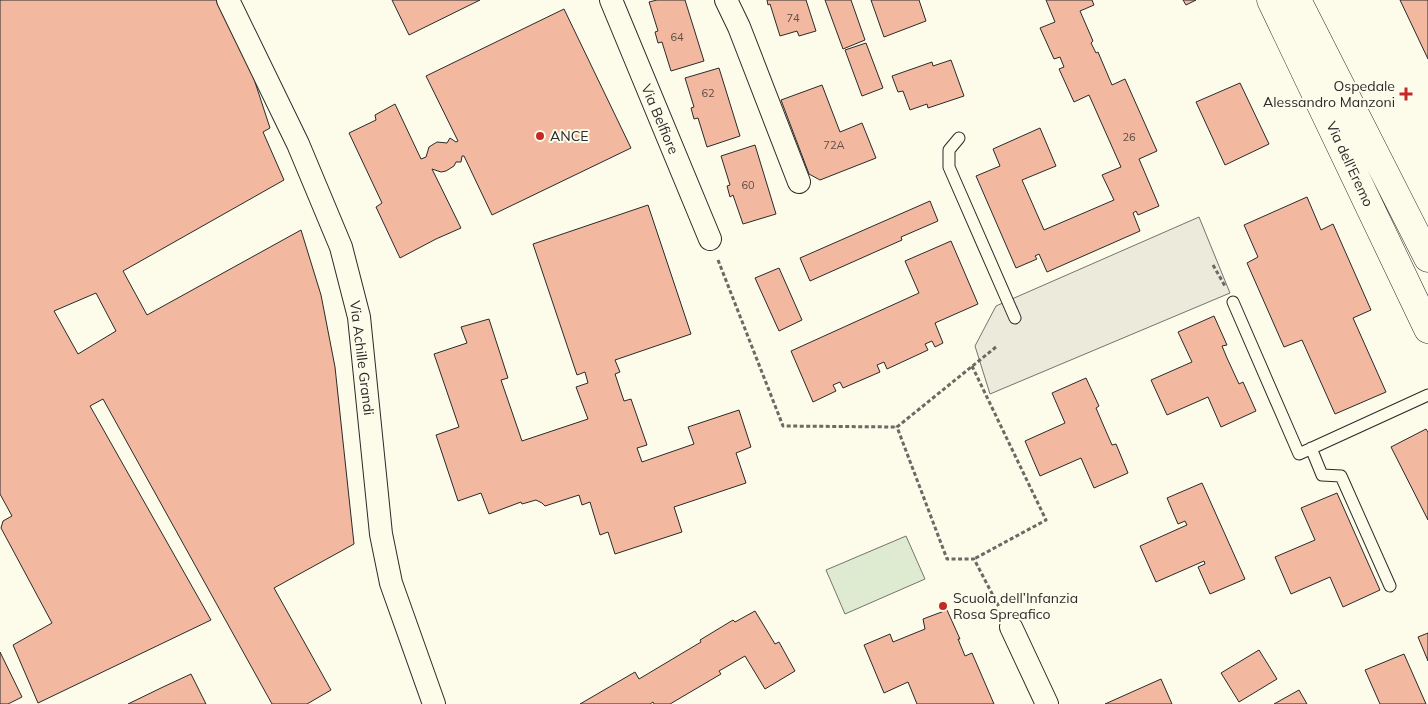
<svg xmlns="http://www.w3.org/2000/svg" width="1428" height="704" viewBox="0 0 1428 704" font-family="Mulish,sans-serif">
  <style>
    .green { fill: #deebd1; stroke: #74746e }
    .parking { fill: #eceadb; stroke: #74746e }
    .building { fill: #f2b8a0; stroke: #2b2b2b; fill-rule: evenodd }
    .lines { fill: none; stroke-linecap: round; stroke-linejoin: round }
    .lane-casing { stroke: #2b2b2b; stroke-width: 13 }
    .street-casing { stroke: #2b2b2b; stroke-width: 24 }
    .secondary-casing { stroke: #2b2b2b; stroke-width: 29 }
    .path { stroke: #6a6964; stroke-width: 3; stroke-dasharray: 4 2.5; stroke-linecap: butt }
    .lane { stroke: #fdfbea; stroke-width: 11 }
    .street { stroke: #fdfbea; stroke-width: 22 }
    .secondary { stroke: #fdfbea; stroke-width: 28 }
    .poi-dot { fill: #c62828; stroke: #fdfbea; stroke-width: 2 }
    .labels { text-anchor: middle; stroke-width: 4; stroke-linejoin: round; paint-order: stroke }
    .number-label { font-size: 11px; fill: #5d4e48 }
    .poi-label { font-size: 14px; fill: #2b2b2b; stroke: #fdfbea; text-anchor: start }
    .street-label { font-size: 14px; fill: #2b2b2b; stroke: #fdfbea }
  </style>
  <rect width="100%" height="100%" fill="#fdfbea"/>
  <path class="green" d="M906,536L925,579L845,614L826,570Z"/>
  <path class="parking" d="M1199,217L1230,293L990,394L975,346L996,306Z"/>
  <path class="building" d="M0,0H218L253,76L270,128L263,132L284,180L123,271L147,315L301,230L321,295L335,367L354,544L274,588L331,690L307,704H272L103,399L90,406L211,620L38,703L13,645L52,623L1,528L3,521L12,516L0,494ZM96,293L116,331L78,354L54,311Z
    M392,0H480L409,35Z
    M657,0H685L704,61L671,71L662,42L658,43L655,32L658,31L649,2Z
    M767,0H806L816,31L799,36L797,31L780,36L770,4L768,5Z
    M825,0H851L865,40L843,49Z
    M871,0H919L926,21L884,37Z
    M1046,0H1092L1094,5L1080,11L1093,41L1091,43L1096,53L1098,52L1112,85L1125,79L1157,151L1139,159L1159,206L1138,215L1136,211L1133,213L1140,231L1047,272L1039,254L1035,256L1037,259L1016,268L976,176L1000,166L993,149L1040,128L1056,166L1022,180L1044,230L1114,200L1102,175L1121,167L1089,95L1074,102L1059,69L1064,67L1060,57L1054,59L1040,28L1055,22Z
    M1183,0H1196L1186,5Z
    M1400,0H1428V59Z
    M564,9L631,148L492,215L464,156H462L461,162H456L454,166L446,171L441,172L432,169L461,228L436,239L400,258L376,207L382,203L349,133L376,120L375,115L395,104L421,159L426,157L429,147L437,142L447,143L450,138L456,142L458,141L426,76Z
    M866,43L883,88L862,96L845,50Z
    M951,60L964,96L928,108L927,104L910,110L903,91L898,92L892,76L932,62L933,66Z
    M719,68L740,136L707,147L698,118L694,119L691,108L694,107L685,78Z
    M1240,83L1269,144L1225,165L1196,102Z
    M822,85L840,132L862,123L876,158L820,180L809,174L781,100Z
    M755,145L776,214L743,224L733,195L730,197L727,186L730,185L721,156Z
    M1307,197L1321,230L1333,224L1371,310L1353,318L1386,392L1335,414L1302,340L1284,347L1247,263L1258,257L1244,225Z
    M930,201L938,221L901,237L902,240L810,281L800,258Z
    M648,205L691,334L615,360L620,372L615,374L624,401L631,399L647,445L637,448L642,462L694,444L688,427L739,410L751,447L736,453L746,483L674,507L682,532L615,554L608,532L600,535L590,502L582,505L579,495L545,506L542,503L536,500L522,504L521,502L489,514L481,493L458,501L436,435L459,427L434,354L467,343L461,327L489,319L508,378L501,380L522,441L588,419L576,387L588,383L585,372L577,375L533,244Z
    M951,241L978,304L935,323L943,343L935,347L932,341L925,344L928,350L887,369L884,362L877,365L880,372L843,388L840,382L833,385L836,391L813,402L791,351L919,293L905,261Z
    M779,268L802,320L779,331L755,278Z
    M1214,316L1227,345L1222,346L1227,358L1239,384L1243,382L1256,411L1221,427L1208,397L1167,415L1151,380L1192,362L1178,332Z
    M1086,378L1099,406L1096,408L1105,429L1112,445L1116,444L1128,473L1094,488L1081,458L1040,476L1025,441L1065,423L1052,393Z
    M1426,429L1428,432V520L1391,447Z
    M1202,483L1245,579L1210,594L1198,567L1205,564L1204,561L1156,582L1140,546L1187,525L1185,521L1178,524L1167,498Z
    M1337,493L1380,590L1343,607L1330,577L1291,594L1275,557L1315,540L1301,508Z
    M947,610L960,639H958L965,656L972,653L994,704H917L908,682L884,693L864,645L890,634L893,642L925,629L923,619Z
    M755,611L775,644L779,642L795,671L765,689L745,656L719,671L721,674L670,704H654L653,702L650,704H580L635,672L639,679L701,642L700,640L733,620L735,622Z
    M1428,633V661L1418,637Z
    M1259,650L1277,679L1239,702L1221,673Z
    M0,652L22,697L8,704H0Z
    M1404,654L1426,704H1380L1365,670Z
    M191,674L206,704H128L163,687Z
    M1161,679L1172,704H1105Z
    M1299,690L1307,704H1274Z"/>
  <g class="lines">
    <defs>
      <path id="lane" d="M959,138L949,150V167L1015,318
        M1233,302L1299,454L1428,395
        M1311,448L1322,475L1341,476L1390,586"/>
      <path id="street" d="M228,0L298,144L341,247L359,317L381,534L391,583L434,704
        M611,0L710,239
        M726,0L739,27L799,182
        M1011,627L1047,704"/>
      <path id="secondary" d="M1271,0L1428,329
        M1297,0L1428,258"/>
    </defs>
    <use href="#lane" class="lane-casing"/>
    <use href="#street" class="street-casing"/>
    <use href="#secondary" class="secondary-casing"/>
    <path class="path" d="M718,260L783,426L897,427
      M1213,265L1225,286
      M996,347L897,427L947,559H974L999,607
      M972,366L1046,520L974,559"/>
    <use href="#lane" class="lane"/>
    <use href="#street" class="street"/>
    <use href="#secondary" class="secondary"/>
  </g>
  <g class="poi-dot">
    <path d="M1403.5 86.5h5v5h5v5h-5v5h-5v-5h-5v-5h5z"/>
    <circle cx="540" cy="136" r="5"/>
    <circle cx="943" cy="606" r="5"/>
  </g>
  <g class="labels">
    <g class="number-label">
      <text x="793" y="22">74</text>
      <text x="677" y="41">64</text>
      <text x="708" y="97">62</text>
      <text x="1129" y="141">26</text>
      <text x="834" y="149">72A</text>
      <text x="748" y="189">60</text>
    </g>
    <g class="poi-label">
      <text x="1395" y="91" text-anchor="end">Ospedale<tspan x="1395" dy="16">Alessandro Manzoni</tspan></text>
      <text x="550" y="141">ANCE</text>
      <text x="953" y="603">Scuola dell’Infanzia<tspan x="953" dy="16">Rosa Spreafico</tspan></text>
    </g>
    <g class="street-label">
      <text transform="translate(660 119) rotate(67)" y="5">Via Belfiore</text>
      <text transform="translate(1350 164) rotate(65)" y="5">Via dell'Eremo</text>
      <text transform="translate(362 358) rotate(83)" y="5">Via Achille Grandi</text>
    </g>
  </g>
</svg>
